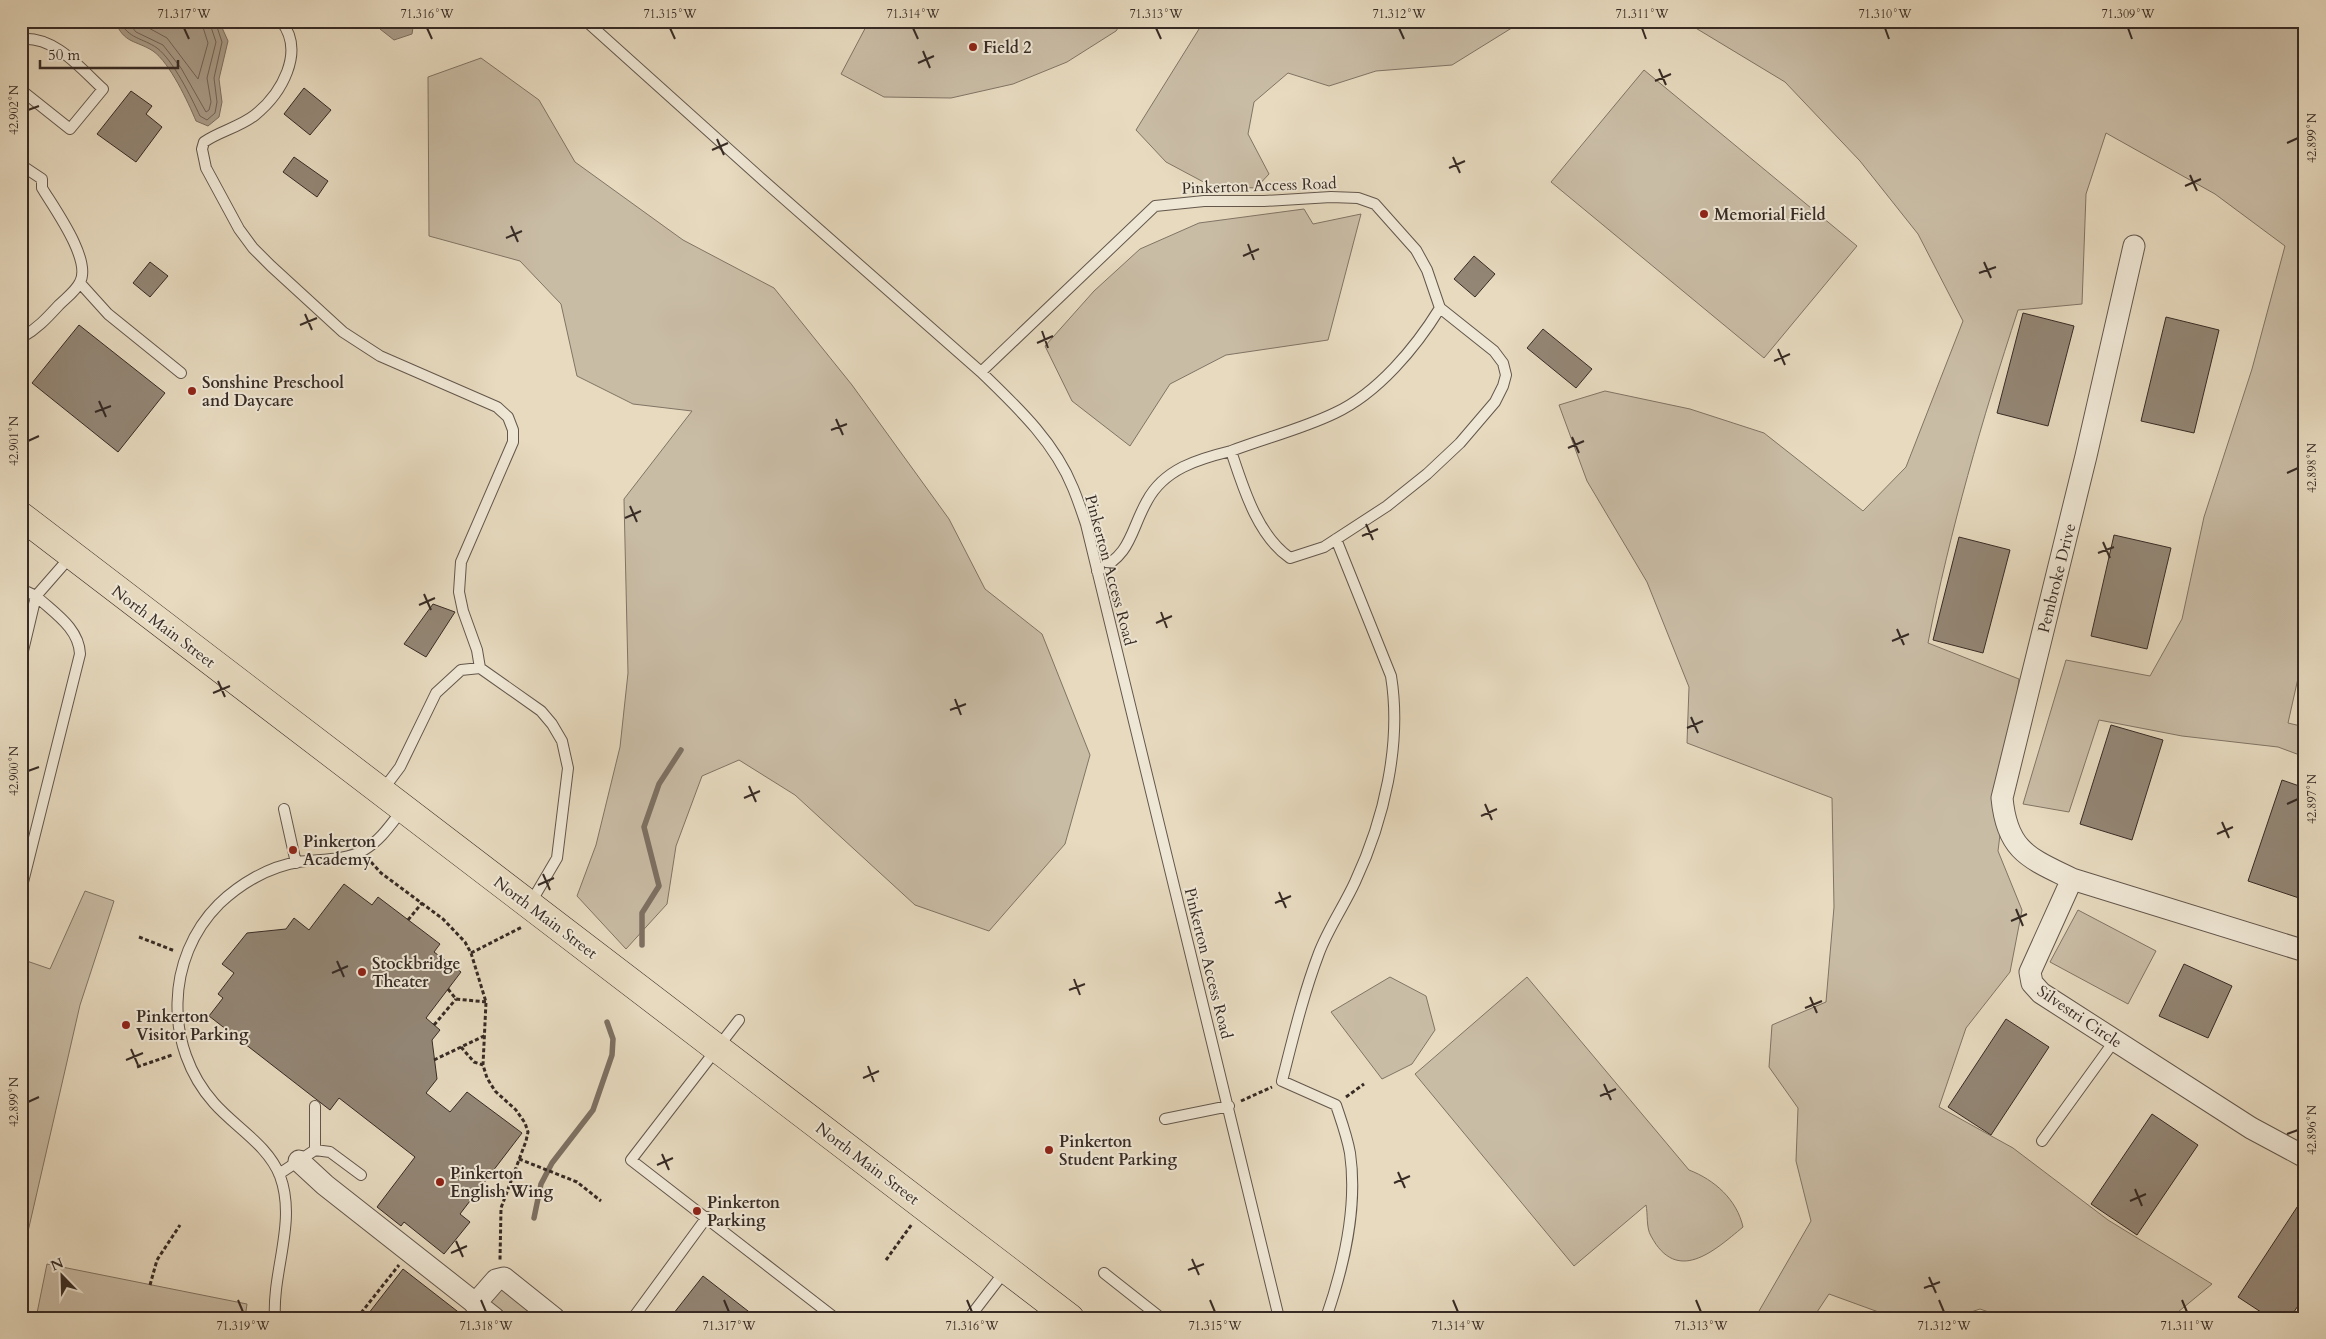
<svg xmlns="http://www.w3.org/2000/svg" width="2326" height="1339" viewBox="0 0 2326 1339" font-family="Cardo,serif">
  <style>
    .green { fill: #c9bca5; stroke: #807465 }
    .water { fill: #ab9e8b; stroke: #7d7062 }
    .lines { fill: none; stroke-linecap: round; stroke-linejoin: round }
    .shore { stroke: #716458; stroke-width: 1 }
    .stream { stroke: #7d7062; stroke-width: 5.5 }
    .building { fill: #938675; stroke: #372b25 }
    .lane-casing { stroke: #63574c; stroke-width: 12 }
    .street-casing { stroke: #63574c; stroke-width: 23 }
    .primary-casing { stroke: #372b25; stroke-width: 29 }
    .path { stroke: #372b25; stroke-width: 3; stroke-dasharray: 4 2.5; stroke-linecap: butt }
    .lane { stroke: #efe7d5; stroke-width: 10 }
    .street { stroke: #efe7d5; stroke-width: 21 }
    .primary { stroke: #e7dabf; stroke-width: 28 }
    .ticks { fill: none; stroke: #372b25; stroke-width: 2 }
    .poi-dot { fill: #8f2418; stroke: #efe7d5; stroke-width: 2 }
    .labels { text-anchor: middle; stroke-width: 4; stroke-linejoin: round; paint-order: stroke }
    .poi-label { font-size: 16px; font-weight: bold; fill: #372b25; stroke: #efe7d5; text-anchor: start }
    .street-label { font-size: 16px; fill: #372b25; stroke: #efe7d5 }
    .neatline { fill: none; stroke: #372b25; stroke-width: 2 }
    .ticks-label { font-size: 12px; text-anchor: middle; fill: #372b25 }
  </style>
  <rect width="100%" height="100%" fill="#e7dabf"/>
  <filter id="stains"><feTurbulence type="fractalNoise" baseFrequency=".004" numOctaves="4"/><feColorMatrix values="0 0 0 0 .2 0 0 0 0 .09 0 0 0 0 .02 0 0 0 .5 -.17"/></filter>
  <radialGradient id="worn" r=".72"><stop offset=".6" stop-color="#630" stop-opacity="0"/><stop offset="1" stop-color="#630" stop-opacity=".3"/></radialGradient>
  <path class="green" d="M869,21H1123L1116,31L1067,62L1013,84L951,98L884,97L841,74Z
    M1204,21H1523L1452,65L1376,71L1329,86L1288,73L1254,102L1248,134L1269,174L1256,188L1211,186L1166,162L1136,130Z
    M1684,21H2305V647L2288,723L2305,727V757L2278,747L2182,736L2099,720L2069,812L2023,804L2066,660L2150,676L2182,619L2204,517L2252,369L2285,246L2215,194L2106,133L2086,194L2082,304L2018,310C1982,420 1950,530 1928,643L2019,679L1998,851L2022,910L2010,972L1966,1028L1939,1107L2013,1148L2108,1220L2212,1284L2178,1312L2129,1318H2006L1980,1309L1953,1318H1895L1829,1294L1813,1318H1755L1811,1221L1796,1161L1798,1108L1769,1067L1772,1025L1826,1002L1834,907L1832,798L1687,743L1689,687L1647,582L1587,481L1559,405L1605,391L1690,409L1764,433L1863,511L1906,467L1963,321L1918,234L1860,161L1785,82Z
    M481,58L539,100L575,162L683,240L774,288L852,385L949,519L985,589L1042,634L1090,755L1065,844L989,931L915,905L795,795L739,760L702,776L676,846L667,904L626,949L577,896L596,845L620,747L628,673L624,499L692,411L633,404L577,376L561,304L520,261L429,236L428,77Z
    M1644,70L1857,246L1764,358L1551,182Z
    M1304,209L1313,224L1361,214L1328,340L1226,355L1170,384L1130,446L1072,401L1045,346L1094,291L1140,249L1199,223Z
    M85,891L114,901L80,1005L21,1262V959L50,969Z
    M2078,910L2156,951L2128,1004L2050,962Z
    M1390,977L1426,996L1435,1030L1412,1064L1382,1079L1331,1012Z
    M1527,977L1689,1170C1715,1180 1737,1200 1743,1227C1714,1251 1677,1285 1651,1236C1646,1228 1648,1214 1646,1205L1574,1266L1415,1074Z
    M47,1264L247,1304L245,1318H36Z
    M500,1287L528,1311L532,1310L542,1318H508L490,1304Z"/>
  <path class="water" d="M115,21H219L228,41L219,79L222,102L219,117L208,126L196,121C188,102 170,63 153,51C136,40 124,44 115,21Z
    M374,21H414L412,34L394,40L380,29Z"/>
  <g class="lines">
    <path class="shore" d="M120,21C128,39 143,38 157,48C173,60 191,97 200,116L207,120L215,113L217,102L214,78L222,42L215,21
      M127,21L136,32L163,45L181,68L206,112L209,110L211,102L207,78L216,42L209,21
      M136,21L167,38L198,79L208,43L201,21"/>
    <path class="stream" d="M642,945V913L659,886L644,827L659,784L681,750
      M534,1218L541,1184L552,1163L593,1110L612,1055L613,1039L607,1022"/>
  </g>
  <path class="building" d="M304,88L331,110L310,135L284,114Z
    M131,91L152,106L146,114L162,127L136,162L97,134Z
    M294,157L328,181L317,197L283,172Z
    M1474,256L1495,274L1475,297L1454,279Z
    M150,262L168,276L150,297L133,283Z
    M2023,313L2074,326L2048,426L1997,413Z
    M2166,317L2219,330L2194,433L2141,421Z
    M79,325L165,393L118,452L32,383Z
    M1543,329L1592,369L1576,388L1527,348Z
    M2114,535L2171,548L2147,649L2091,636Z
    M1959,537L2010,550L1983,653L1933,640Z
    M433,604L455,612L426,657L404,644Z
    M2111,725L2163,740L2132,840L2080,824Z
    M2282,780L2305,788V883L2299,898L2248,881Z
    M344,884L372,905L378,897L440,944L434,952L461,972L426,1018L440,1030L432,1040L437,1079L426,1093L450,1112L467,1092L522,1133L460,1214L470,1222L444,1254L404,1222L401,1226L377,1207L415,1157L339,1098L330,1110L209,1016L223,998L218,994L234,973L222,964L247,933L286,929L294,918L309,930Z
    M2184,964L2232,986L2208,1038L2159,1016Z
    M2006,1019L2049,1047L1991,1135L1948,1107Z
    M2152,1114L2198,1145L2137,1235L2091,1204Z
    M2305,1195V1295L2290,1318H2270L2238,1297Z
    M403,1269L466,1318H365Z
    M703,1276L757,1318H670Z"/>
  <g class="lines">
    <defs>
      <path id="lane" d="M281,21C306,52 281,94 255,115C240,127 220,131 204,142L202,149L206,168L239,229L253,248L271,266L343,332L380,356L497,407L508,417L513,430V442L461,562L459,592L463,611L477,650L480,668
        M586,21L764,181L981,372
        M21,39C55,36 80,68 103,89L70,129L21,90
        M21,165L42,179V188C54,208 92,260 80,282C76,291 66,298 59,305C47,318 37,329 21,338
        M80,283L108,314L181,373
        M1097,571C1132,554 1130,531 1147,501C1164,469 1198,459 1231,451
        M21,589L36,596L71,556
        M21,659L36,596
        M382,791L400,767L436,693L461,670L480,668L541,711L552,724L562,741L568,768L557,858L530,904
        M284,809L296,863
        M21,890L80,654C79,628 54,613 36,596
        M739,1020L631,1160L835,1318
        M315,1106V1150
        M1165,1119L1229,1106
        M2042,1141L2115,1040
        M279,1174L315,1150L330,1152L361,1175
        M1104,1273L1161,1318
        M275,1318C272,1271 297,1222 280,1176C268,1145 235,1127 214,1103C164,1047 165,958 219,904C240,884 268,867 298,862C319,859 345,861 364,850C381,840 391,824 403,809
        M633,1318L707,1217
        M969,1318L1005,1271
        M1279,1318L1086,524C1082,512 1078,500 1073,488C1054,441 1016,406 981,372L1155,206L1204,201H1264L1331,197L1358,198L1375,204L1416,250L1427,270L1440,308L1494,351L1503,363L1506,375L1503,386L1495,402L1460,443L1427,474L1387,506L1324,547L1290,558C1257,535 1243,487 1231,451C1265,438 1302,429 1335,413C1378,393 1416,347 1440,308
        M1326,1318C1344,1266 1358,1208 1350,1153C1347,1136 1341,1120 1336,1105L1282,1081C1293,1038 1303,995 1319,953C1328,929 1344,906 1355,882C1384,820 1402,744 1391,676L1336,539"/>
      <path id="street" d="M2072,879C2029,858 2007,851 2002,798L2086,456L2134,246
        M2305,951L2072,879L2030,972L2032,983L2041,993L2251,1128L2305,1157
        M299,1161L325,1185L494,1318
        M475,1304L496,1280L504,1278L554,1318"/>
      <path id="primary" d="M21,516L1070,1318"/>
    </defs>
    <use href="#lane" class="lane-casing"/>
    <use href="#street" class="street-casing"/>
    <use href="#primary" class="primary-casing"/>
    <path class="path" d="M371,862L381,873L443,919L465,942L471,953L486,1002L483,1065L487,1078L495,1091L516,1110L525,1123L528,1132L526,1141L501,1208L500,1260
      M408,920L422,903
      M139,937L175,951
      M471,953L522,927
      M448,989L456,999L486,1002
      M434,1025L456,999
      M461,1047L474,1062L483,1065
      M434,1060L486,1035
      M137,1067L172,1055
      M1346,1097L1364,1084
      M1241,1101L1272,1087
      M519,1159L577,1182L601,1201
      M886,1260L912,1224
      M150,1285L157,1260L180,1225
      M357,1318L399,1265"/>
    <use href="#lane" class="lane"/>
    <use href="#street" class="street"/>
    <use href="#primary" class="primary"/>
  </g>
  <path class="ticks" d="M184,28L189,39M427,28L432,39M670,28L675,39M913,28L918,39M1156,28L1161,39M1399,28L1404,39M1642,28L1646,39M1885,28L1889,39M2128,28L2132,39M923,51L930,68M918,63L934,56M1659,69L1666,85M1655,81L1671,74M28,110L39,106M717,139L724,155M2287,143L2298,138M712,150L728,143M1453,157L1460,173M1449,168L1465,161M2190,175L2197,191M2185,186L2201,179M511,226L518,242M506,238L522,231M1248,244L1254,260M1243,256L1259,249M1984,262L1991,278M1979,273L1996,267M305,314L312,330M300,325L317,318M1042,331L1048,348M1037,343L1053,336M1778,349L1785,365M1774,361L1790,354M99,401L106,417M95,412L111,406M836,419L843,435M831,430L847,424M1572,437L1579,453M28,441L39,436M1568,448L1584,441M2287,473L2298,468M630,506L637,522M625,518L641,511M1366,524L1373,540M1362,536L1378,529M2103,542L2110,558M2098,553L2114,547M424,594L431,610M419,605L435,598M1161,612L1167,628M1156,623L1172,616M1897,629L1904,645M1892,641L1909,634M218,681L225,697M213,693L230,686M955,699L961,715M950,710L966,704M1691,717L1698,733M1687,728L1703,721M28,771L39,767M749,786L756,802M744,798L760,791M1485,804L1492,820M2287,804L2298,799M1481,816L1497,809M2222,822L2229,838M2217,834L2233,827M543,874L550,890M538,885L554,878M1279,892L1286,908M1275,903L1291,896M2016,909L2023,926M2011,921L2027,914M337,961L344,977M332,973L348,966M1074,979L1080,995M1069,990L1085,984M1810,997L1817,1013M1805,1008L1822,1001M131,1049L138,1065M126,1060L143,1053M868,1066L874,1082M863,1078L879,1071M1604,1084L1611,1100M1600,1096L1616,1089M28,1102L39,1097M2287,1134L2298,1130M662,1154L669,1170M657,1165L673,1158M1398,1172L1405,1188M1394,1183L1410,1176M2135,1189L2142,1206M2130,1201L2146,1194M456,1241L463,1257M451,1253L467,1246M1192,1259L1199,1275M1188,1270L1204,1264M1929,1277L1936,1293M1924,1288L1940,1282M238,1300L243,1312M481,1300L486,1312M724,1300L729,1312M967,1300L972,1312M1210,1300L1215,1312M1453,1300L1458,1312M1696,1300L1701,1312M1939,1300L1944,1312M2182,1300L2187,1312"/>
  <g class="poi-dot">
    <circle cx="973" cy="47" r="5"/>
    <circle cx="1704" cy="214" r="5"/>
    <circle cx="192" cy="391" r="5"/>
    <circle cx="293" cy="850" r="5"/>
    <circle cx="362" cy="972" r="5"/>
    <circle cx="126" cy="1025" r="5"/>
    <circle cx="1049" cy="1150" r="5"/>
    <circle cx="440" cy="1182" r="5"/>
    <circle cx="697" cy="1211" r="5"/>
  </g>
  <g class="labels">
    <g class="poi-label">
      <text x="983" y="53">Field 2</text>
      <text x="1714" y="220">Memorial Field</text>
      <text x="202" y="388">Sonshine Preschool<tspan x="202" dy="18">and Daycare</tspan></text>
      <text x="303" y="847">Pinkerton<tspan x="303" dy="18">Academy</tspan></text>
      <text x="372" y="969">Stockbridge<tspan x="372" dy="18">Theater</tspan></text>
      <text x="136" y="1022">Pinkerton<tspan x="136" dy="18">Visitor Parking</tspan></text>
      <text x="1059" y="1147">Pinkerton<tspan x="1059" dy="18">Student Parking</tspan></text>
      <text x="450" y="1179">Pinkerton<tspan x="450" dy="18">English Wing</tspan></text>
      <text x="707" y="1208">Pinkerton<tspan x="707" dy="18">Parking</tspan></text>
    </g>
    <g class="street-label">
      <text transform="translate(1259 185) rotate(-2)" y="6">Pinkerton Access Road</text>
      <text transform="translate(1111 570) rotate(75)" y="6">Pinkerton Access Road</text>
      <text transform="translate(2056 578) rotate(-76)" y="6">Pembroke Drive</text>
      <text transform="translate(164 626) rotate(37)" y="6">North Main Street</text>
      <text transform="translate(546 917) rotate(37)" y="6">North Main Street</text>
      <text transform="translate(1209 963) rotate(76)" y="6">Pinkerton Access Road</text>
      <text transform="translate(2080 1016) rotate(34)" y="6">Silvestri Circle</text>
      <text transform="translate(868 1163) rotate(37)" y="6">North Main Street</text>
    </g>
  </g>
  <rect width="2326" height="1339" fill="none" stroke="#e7dabf" stroke-width="55"/>
  <g transform="translate(62 1276) rotate(337)" stroke="#efe7d5" stroke-width="4" paint-order="stroke">
  <path d="M0-4L9 19L0 12L-9 19Z" fill="#372b25"/>
  <text y="-8" font-size="14" font-weight="bold" text-anchor="middle" fill="#372b25">N</text>
  </g>
  <path d="M40 60v8h138v-8" fill="none" stroke="#372b25" stroke-width="2.5"/>
  <text x="48" y="60" font-size="15" fill="#372b25" stroke="#efe7d5" stroke-width="4" paint-order="stroke">50 m</text>
  <rect x="28" y="28" width="2270" height="1284" class="neatline"/>
  <g class="ticks-label">
    <text x="184" y="18">71.317°W</text>
    <text x="427" y="18">71.316°W</text>
    <text x="670" y="18">71.315°W</text>
    <text x="913" y="18">71.314°W</text>
    <text x="1156" y="18">71.313°W</text>
    <text x="1399" y="18">71.312°W</text>
    <text x="1642" y="18">71.311°W</text>
    <text x="1885" y="18">71.310°W</text>
    <text x="2128" y="18">71.309°W</text>
    <text transform="translate(14 110) rotate(-90)" y="4">42.902°N</text>
    <text transform="translate(2312 138) rotate(-90)" y="4">42.899°N</text>
    <text transform="translate(14 441) rotate(-90)" y="4">42.901°N</text>
    <text transform="translate(2312 468) rotate(-90)" y="4">42.898°N</text>
    <text transform="translate(14 771) rotate(-90)" y="4">42.900°N</text>
    <text transform="translate(2312 799) rotate(-90)" y="4">42.897°N</text>
    <text transform="translate(14 1102) rotate(-90)" y="4">42.899°N</text>
    <text transform="translate(2312 1130) rotate(-90)" y="4">42.896°N</text>
    <text x="243" y="1330">71.319°W</text>
    <text x="486" y="1330">71.318°W</text>
    <text x="729" y="1330">71.317°W</text>
    <text x="972" y="1330">71.316°W</text>
    <text x="1215" y="1330">71.315°W</text>
    <text x="1458" y="1330">71.314°W</text>
    <text x="1701" y="1330">71.313°W</text>
    <text x="1944" y="1330">71.312°W</text>
    <text x="2187" y="1330">71.311°W</text>
  </g>
  <rect width="100%" height="100%" filter="url(#stains)"/>
  <rect width="100%" height="100%" fill="url(#worn)"/>
</svg>
